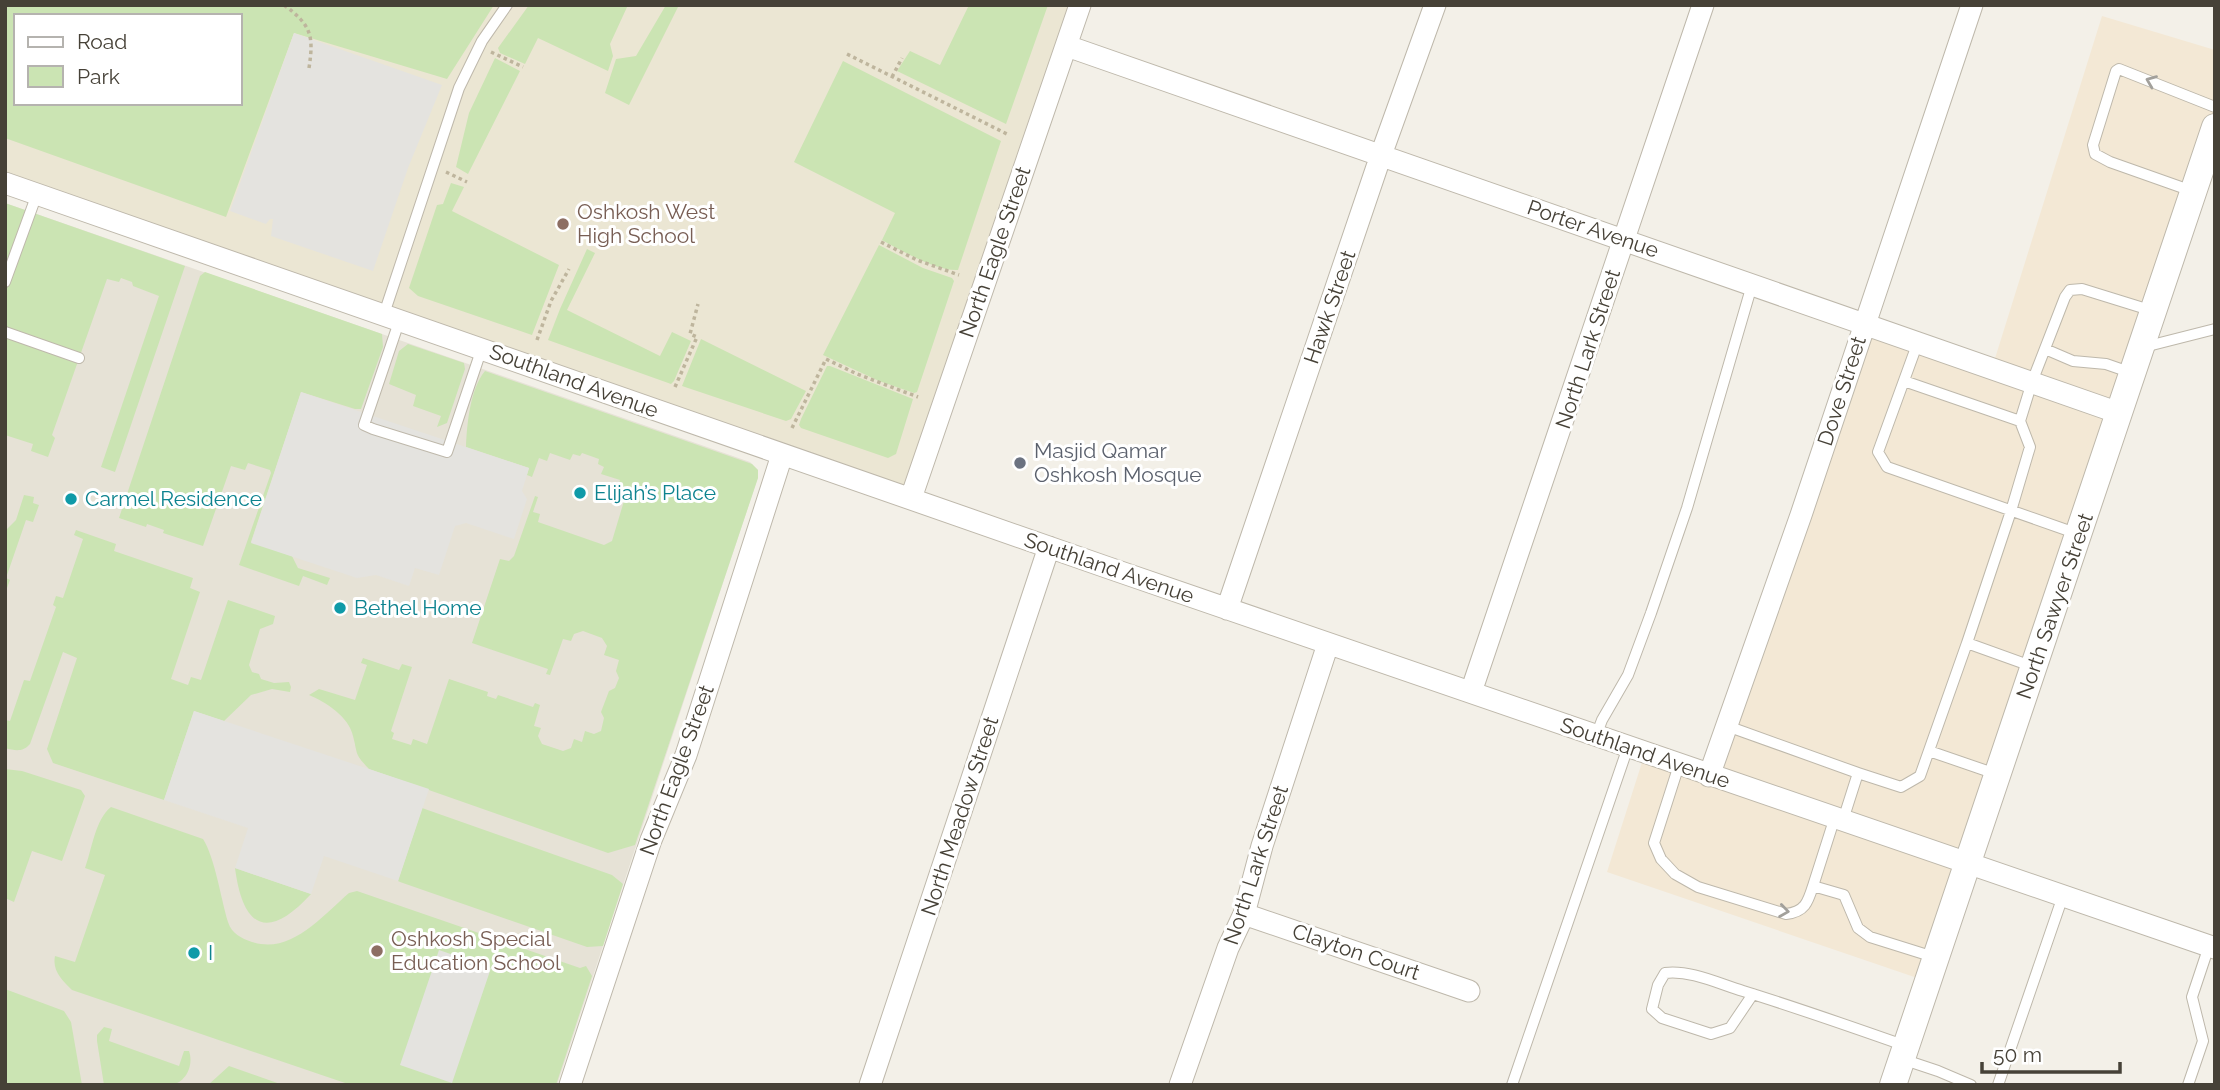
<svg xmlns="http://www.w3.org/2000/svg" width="2220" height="1090" viewBox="0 0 2220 1090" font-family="Raleway,sans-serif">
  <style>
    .residential { fill: #e6e2d6 }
    .commercial { fill: #f3e8d5 }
    .education { fill: #ebe6d3; fill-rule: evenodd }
    .green { fill: #cbe4b3; fill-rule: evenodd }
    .parking { fill: #e4e3df }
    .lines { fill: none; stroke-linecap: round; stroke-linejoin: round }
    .service-casing { stroke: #beb8ab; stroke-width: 12 }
    .minor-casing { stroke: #beb8ab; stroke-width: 23 }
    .tertiary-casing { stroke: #beb8ab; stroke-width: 28 }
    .path { stroke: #beb59d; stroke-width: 3.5; stroke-dasharray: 3.5 3.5; stroke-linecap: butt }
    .service { stroke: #fff; stroke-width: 10 }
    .minor { stroke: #fff; stroke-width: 21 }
    .tertiary { stroke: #fff; stroke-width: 26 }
    .oneway { stroke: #a2a09b }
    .education-dot { fill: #8d6e63; stroke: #fff; stroke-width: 2.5 }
    .worship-dot { fill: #6b7280; stroke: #fff; stroke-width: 2.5 }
    .culture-dot { fill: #0f9aa8; stroke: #fff; stroke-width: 2.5 }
    .labels { text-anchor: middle; stroke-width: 6; stroke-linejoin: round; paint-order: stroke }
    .education-label { font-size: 21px; fill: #785e54; stroke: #fff; text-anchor: start }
    .street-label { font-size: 21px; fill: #464137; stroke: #fff }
    .worship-label { font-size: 21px; fill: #5b616d; stroke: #fff; text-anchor: start }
    .culture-label { font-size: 21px; fill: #0d838f; stroke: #fff; text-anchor: start }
  </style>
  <rect width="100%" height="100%" fill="#f3f0e8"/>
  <path class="residential" d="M5,203L750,462L758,470V477L557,1085H5Z"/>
  <path class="commercial" d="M2102,16L2215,50V127L1929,982L1607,872L1645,753L1709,775L1864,324L1992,368Z"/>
  <path class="education" d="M5,5H1077L911,498L5,183ZM16,16H240V103H16Z"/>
  <path class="green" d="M5,5H494L447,79L294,33L226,217L5,138ZM16,16H240V103H16Z
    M529,5H628L610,44L613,56L608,71L538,38L525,64L500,53L498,48Z
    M666,5H679L629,105L605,93L616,59L636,56Z
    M969,5H1048L1006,124L897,71L910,51L940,65Z
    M495,58L520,71L468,174L456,167L469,113Z
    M843,61L1001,141L958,270C936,271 902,251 882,240L895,213L794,162Z
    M451,183L464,187L452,211L559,265L532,335L418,296L409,288L437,205L443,204Z
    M5,203L185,266L115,472L101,467L159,296L133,286L132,282L121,278L119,282L107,279L52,435L55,438L48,457L31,451L33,444L5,435Z
    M879,245L923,268L952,278L954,281L917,392L914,393L879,381L823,355Z
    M587,249L595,253L567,310L660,356L672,332L691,341L674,381L671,384L548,340L560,309Z
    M205,272L382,334L383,347L361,409H355L301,392L251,542L292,556L298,568L330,578L327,585L303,576L299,586L239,565L271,473L270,470L248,463L245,470L231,466L203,546L163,533L164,530L147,524L146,527L119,518L200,276Z
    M701,339L806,391L791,419L786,421L682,386Z
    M408,344L464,363L465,369L447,423L437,427L441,416L413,406L416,395L389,384L399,351Z
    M827,366H830L913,399L896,454L888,458L801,428L799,425L801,419Z
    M485,371L752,464L758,470V478L635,845L608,853L369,769C354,753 358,755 353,736C349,717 326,702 309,695L319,689L355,700L367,665L361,663L363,658L399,670L402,664L412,667L391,731L394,733L392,739L411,745L413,739L427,744L449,679L488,692L487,696L496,699L498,695L533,707L535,703L540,705L534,726L541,728L538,736L542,744L563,751L571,748L574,739L582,742L585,731L594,734L601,731L604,718L601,712L609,691L615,688L619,678L616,671L619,660L604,655L607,646L602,638L583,631L574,634L571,641L563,639L550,675L546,674L548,669L472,643L500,559L509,561L514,556L535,496L538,497L533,512L540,514L538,522L604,545L612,541L627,491L618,488L620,480L601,474L604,467L598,464L599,459L582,453L580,456L573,454L570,460L550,453L547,461L539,458L532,477L527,475L529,468L466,447C467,424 470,389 485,371Z
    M24,495L34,497L33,503L39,505L33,522L26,520L6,578L10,580L7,588H5V531L16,520Z
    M76,530L116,544L114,551L193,578L190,588L200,592L171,679L188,685L191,677L201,680L228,600L275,616L273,624L260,629L249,665L252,672L259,674L261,679L274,683L289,682L291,687L290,692L272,689L251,695L224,721L194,711L164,800L53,763L47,749L77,658L63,652L30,744C23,752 16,751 5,748V720L10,721L24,680L30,681L56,607L53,605L56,596L63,598L83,539L74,535Z
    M5,769L22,771L81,790L85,796L62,861L32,851L14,902L5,898Z
    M111,807L203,839C215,858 221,899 228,922C232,934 241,938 252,942C291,955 322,916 349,893L357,891L580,968L586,966L592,976L556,1085H351L72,990C62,980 52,971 55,956L75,962L105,875L85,868C92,849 95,820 111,807Z
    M422,808L612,875L623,884L603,946L587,947L400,882L398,881Z
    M235,868L311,894C268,941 243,929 235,868Z
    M5,989L64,1011L71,1022L82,1085H5Z
    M104,1027L112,1029L109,1041L179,1066L184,1051H189C194,1065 186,1083 171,1085C150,1088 126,1085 104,1085L97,1041V1035Z
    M229,1066L283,1085H208Z"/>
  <path class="parking" d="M294,33L442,85L408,168L373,271L271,236L273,219H270L266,224L230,211Z
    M301,392L529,468L522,491L527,499L514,539L466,523L455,526L439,575L415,568L409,586L376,575L357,578L251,543Z
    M194,711L429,789L398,881L324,856L311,894L235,868L248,828L164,800Z
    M439,950L491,968L452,1083L400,1065Z"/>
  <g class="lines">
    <defs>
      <path id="service" d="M2192,191L2110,162L2095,154L2093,145L2116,71L2119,69L2215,107
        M5,282L37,194
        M384,314L459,88L482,41L507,5
        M400,319L364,425L373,429L447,452L482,348
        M5,332L79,358
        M1918,342L1878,452L1887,467L2078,534
        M2144,347L2215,329
        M2045,349L2073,361L2106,364L2132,373
        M1904,381L2020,421
        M1967,643L2011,511L2030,447L2020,421L2032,382L2065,297L2070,290L2082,289L2153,311
        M1727,726L1858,773L1843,820
        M1596,736L1602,720L1628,675L1651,613L1687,508L1752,285
        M1929,751L1996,774
        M1679,765L1654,843L1661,859L1675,874L1698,887L1786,914C1805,912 1808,902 1813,886
        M1858,773L1901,787L1920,776L1967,643L2034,667
        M1835,817L1813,886L1844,895L1858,928L1870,937L1937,958
        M1753,994L1730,1028L1711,1034L1662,1018L1652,1009L1658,985L1665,973C1691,970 1717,983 1743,991C1798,1008 1852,1027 1906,1046
        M1902,1059L1938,1071L1971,1085
        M1512,1085L1628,747
        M1998,1085L2063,896
        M2188,1085L2203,1041L2192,997L2209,946"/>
      <path id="minor" d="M1067,46L2119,413
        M5,183L1106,567L2215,948
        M911,498L1080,5
        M1227,609L1381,155L1435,5
        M1471,692L1703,5
        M1709,776L1801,515L1972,5
        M1244,914L1469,991
        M570,1085L651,840L686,755L782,455
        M870,1085L1049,547
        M1180,1085L1228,948L1244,914L1262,846L1328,644"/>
      <path id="tertiary" d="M1893,1085L2215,127"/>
    </defs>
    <use href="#service" class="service-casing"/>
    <use href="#minor" class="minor-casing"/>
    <use href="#tertiary" class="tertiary-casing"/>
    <path class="path" d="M284,5C311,25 314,35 309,68
      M491,52L523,67
      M847,54L1007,134
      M892,77L902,58
      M446,172L467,182
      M881,242L917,260L959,275
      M537,340L551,301L569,269
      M675,387L697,337L690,334L698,304
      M792,428L826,359L857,374L918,397"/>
    <use href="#service" class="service"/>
    <use href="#minor" class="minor"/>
    <use href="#tertiary" class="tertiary"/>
  </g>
  <defs><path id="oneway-chevron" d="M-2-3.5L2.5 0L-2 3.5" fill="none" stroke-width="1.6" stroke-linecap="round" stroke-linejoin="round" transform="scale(1.75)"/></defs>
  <g class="oneway">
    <use href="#oneway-chevron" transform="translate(2151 81) rotate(-158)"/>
    <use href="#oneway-chevron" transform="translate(1784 911) rotate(8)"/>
  </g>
  <g class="education-dot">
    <circle cx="563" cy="224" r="7"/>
    <circle cx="377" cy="951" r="7"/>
  </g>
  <circle class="worship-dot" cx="1020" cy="463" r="7"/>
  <g class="culture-dot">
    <circle cx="580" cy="493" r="7"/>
    <circle cx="71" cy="499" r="7"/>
    <circle cx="340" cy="608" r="7"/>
    <circle cx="194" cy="953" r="7"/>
  </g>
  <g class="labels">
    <g class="education-label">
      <text x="577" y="219">Oshkosh West<tspan x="577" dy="24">High School</tspan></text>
      <text x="391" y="946">Oshkosh Special<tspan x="391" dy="24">Education School</tspan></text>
    </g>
    <g class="street-label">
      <text transform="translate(1593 229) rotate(19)" y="7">Porter Avenue</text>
      <text transform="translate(995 252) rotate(-71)" y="7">North Eagle Street</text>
      <text transform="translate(1330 307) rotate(-71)" y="7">Hawk Street</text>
      <text transform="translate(1588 349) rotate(-72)" y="7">North Lark Street</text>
      <text transform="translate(574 381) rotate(20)" y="7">Southland Avenue</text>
      <text transform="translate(1842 391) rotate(-72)" y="7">Dove Street</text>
      <text transform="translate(1109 568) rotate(19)" y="7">Southland Avenue</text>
      <text transform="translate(2055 606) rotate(-71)" y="7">North Sawyer Street</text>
      <text transform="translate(1645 753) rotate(19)" y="7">Southland Avenue</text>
      <text transform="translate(677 770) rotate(-70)" y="7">North Eagle Street</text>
      <text transform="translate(960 816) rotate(-72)" y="7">North Meadow Street</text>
      <text transform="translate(1256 865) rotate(-72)" y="7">North Lark Street</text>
      <text transform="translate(1356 952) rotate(19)" y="7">Clayton Court</text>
    </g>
    <g class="worship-label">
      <text x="1034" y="458">Masjid Qamar<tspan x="1034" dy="24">Oshkosh Mosque</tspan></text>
    </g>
    <g class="culture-label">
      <text x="594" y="500">Elijah’s Place</text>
      <text x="85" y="506">Carmel Residence</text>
      <text x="354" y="615">Bethel Home</text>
      <text x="208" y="960">I</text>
    </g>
  </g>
  <rect width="2220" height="1090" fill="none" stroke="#464137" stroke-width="14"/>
  <rect x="14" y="14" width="228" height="91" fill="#ffffff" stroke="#b5b3af" stroke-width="2"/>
  <rect x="28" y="37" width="35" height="10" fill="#ffffff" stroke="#b5b3af" stroke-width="2"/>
  <text x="77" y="49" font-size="21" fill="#464137">Road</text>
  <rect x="28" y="66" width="35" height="21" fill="#cbe4b3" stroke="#b5b3af" stroke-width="2"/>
  <text x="77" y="84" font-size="21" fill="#464137">Park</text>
  <path d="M1982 1062v10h138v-10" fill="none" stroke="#464137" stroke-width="3.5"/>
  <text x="1993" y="1062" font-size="21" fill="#464137" stroke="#ffffff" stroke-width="5" paint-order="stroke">50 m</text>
</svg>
